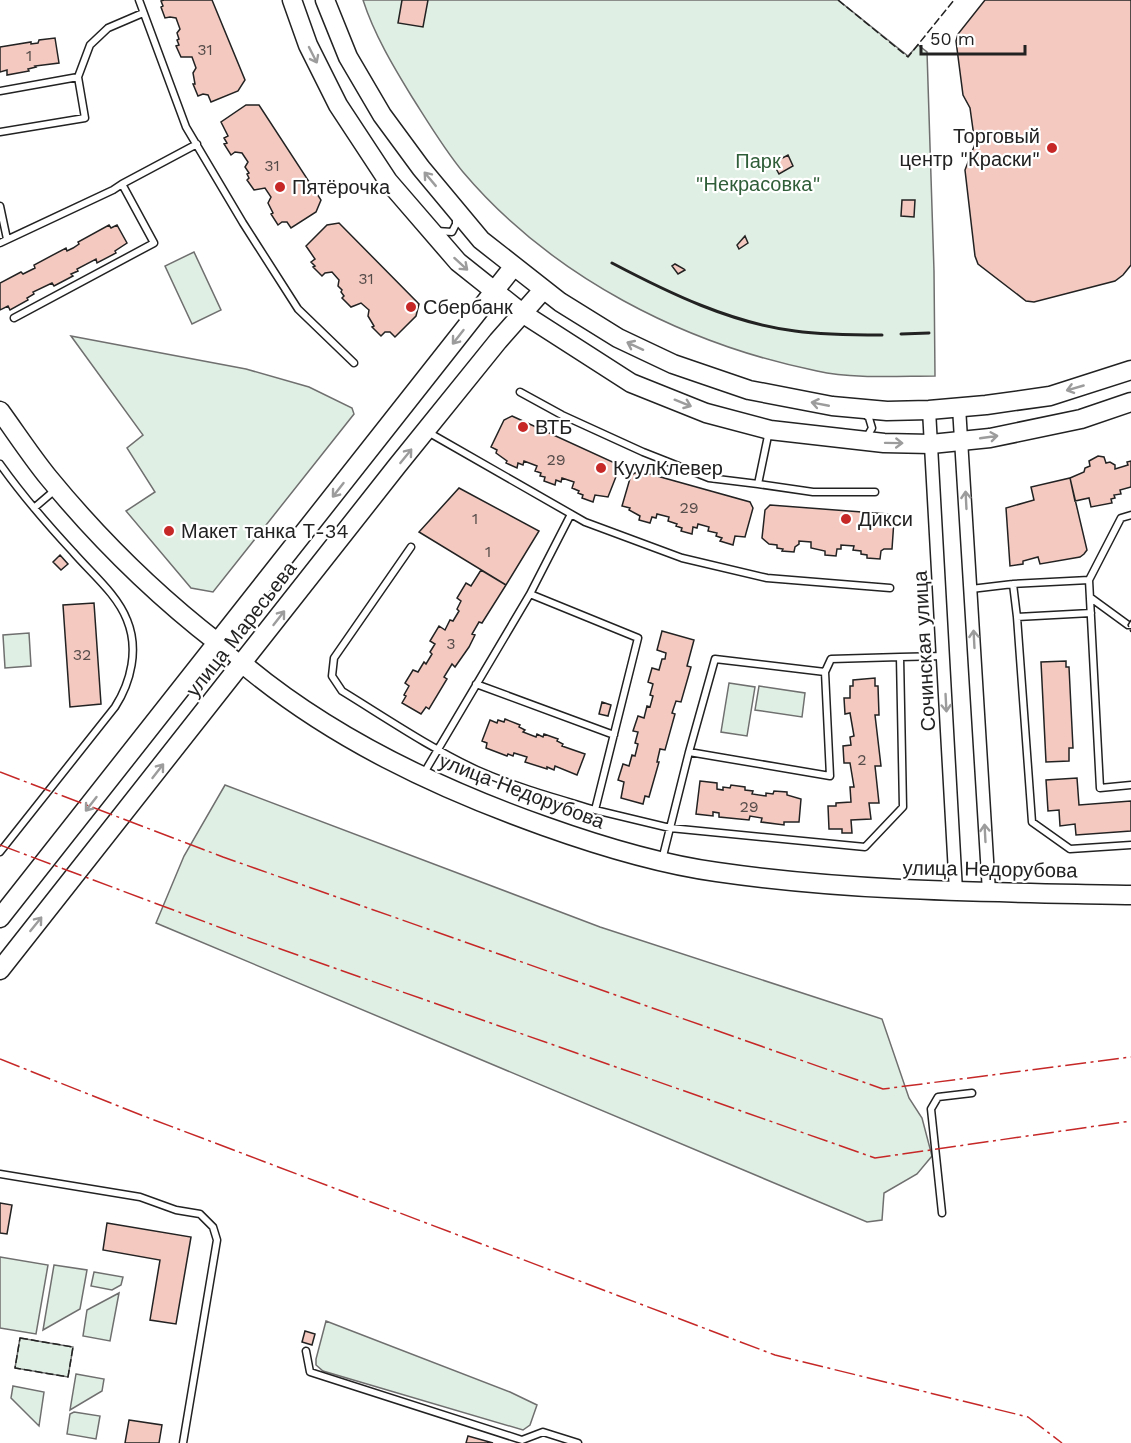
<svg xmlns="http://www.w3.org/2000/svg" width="1131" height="1443" viewBox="0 0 1131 1443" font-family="'Work Sans',sans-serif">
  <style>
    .green { fill: #e0efe3; stroke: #6f6f6f; stroke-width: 1.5 }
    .building { fill: #f3c9c0; stroke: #222; stroke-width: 1.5 }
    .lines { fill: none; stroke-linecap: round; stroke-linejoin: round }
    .lane-casing { stroke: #222; stroke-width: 9 }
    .street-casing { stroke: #222; stroke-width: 15 }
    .secondary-casing { stroke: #222; stroke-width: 21 }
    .lane { stroke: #fff; stroke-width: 6 }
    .street { stroke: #fff; stroke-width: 12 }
    .secondary { stroke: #fff; stroke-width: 18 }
    .fence { stroke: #222; stroke-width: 1.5; stroke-dasharray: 8 3; stroke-linecap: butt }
    .wall { stroke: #222; stroke-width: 3 }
    .power { stroke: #c62828; stroke-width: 1.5; stroke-dasharray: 21 4.5 3 4.5; stroke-linecap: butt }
    .oneway { stroke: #9c9c9c }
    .poi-dot { fill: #c62828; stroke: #fff; stroke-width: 2 }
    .labels { text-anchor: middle; stroke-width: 4.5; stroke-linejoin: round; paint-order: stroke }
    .number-label { font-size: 16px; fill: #564c4a }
    .poi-label { font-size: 20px; fill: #222; stroke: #fff; text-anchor: start }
    .park-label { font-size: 20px; fill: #2f5e38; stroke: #fff }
    .street-label { font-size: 20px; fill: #222; stroke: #fff }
  </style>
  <rect width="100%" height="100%" fill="#fff"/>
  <path class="green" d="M363,0H838L908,56L918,45L927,52L934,271L935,376C898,376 853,379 817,371C684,344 552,277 463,172C444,149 428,122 412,97C393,66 374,34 363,0Z
    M194,252L221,310L192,324L165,266Z
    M71,336L246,369L309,387L352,408L354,414L213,592L191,588L126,511L155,492L127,448L143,435Z
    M29,633L31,666L5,668L3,635Z
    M729,683L755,687L747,736L721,732Z
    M759,686L805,693L802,717L755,710Z
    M225,785L600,927L882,1019L909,1098L922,1118L932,1156L917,1174L884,1193L882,1220L867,1222L156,923L184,856Z
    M0,1257L48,1265L36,1334L0,1328Z
    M54,1265L87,1270L80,1309L43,1330Z
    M94,1272L123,1277L121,1285L112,1290L91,1286Z
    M119,1293L110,1341L83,1336L87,1310Z
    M326,1321L510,1392L537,1405L530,1425L523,1430L323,1371L316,1365V1359Z
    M20,1338L73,1347L68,1377L15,1368Z
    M76,1374L104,1379L102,1391L70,1410Z
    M13,1386L44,1392L39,1426L11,1398Z
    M74,1412L100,1416L96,1439L67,1434L70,1414Z"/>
  <path class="building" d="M164,0H212L245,80L238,91L211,102L208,95L203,94L198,96L193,84H195L193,73L196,68L192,57H181L176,46L179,45L177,40L179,39L177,33L180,29L176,18L170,17L165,18L161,7L163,6L161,1Z
    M402,0H428L423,27L398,23Z
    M985,0H1131V265L1123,275L1115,281L1034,302L1026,301L978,264L975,256L965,170L975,144L970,108L963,95L956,41L958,34Z
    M55,38L59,63L35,66L36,67L28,69L29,71L7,75V70L0,72V47L31,42V44L38,43L39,40Z
    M246,105H259L321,200L316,212L291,228L287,222H282L278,225L271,214L273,213L268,203L271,197L265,188L254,190L247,180L249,178L247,174L249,173L245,167L248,162L242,153L235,152L231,155L224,144L227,143L224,138L228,136L221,122Z
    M788,155L793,166L779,174L773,163Z
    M902,200H915L914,217L901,216Z
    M339,223L419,304L416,316L395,337L390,332H385L381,336L372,327L374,326L368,316L369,310L361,303L351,307L342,298L344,296L341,292L342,290L338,286L339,280L332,272L325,273L322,276L313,267L315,266L311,262L315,259L306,246L327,225Z
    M109,225L111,228L117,225L127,243L115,251L116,253L97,263L96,259L77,269L78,271L71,274L73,276L54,286L52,283L33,292L34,294L27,298L28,300L10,310L8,306L0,310V283L21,272L23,274L35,268L34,265L66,248L67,251L73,248L79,244L78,242Z
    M745,236L748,243L739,249L737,245Z
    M675,264L684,269L685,270L678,274L672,266Z
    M512,416L617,464L619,469L608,497L595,495L593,502L582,498L583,495L578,493L579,491L572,488L574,482L562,478L561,482L556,480L555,485L544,481L545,477L540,476L541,473L535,471L537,466L524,461L523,465L518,463L517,468L506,463L507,461L496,453L497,450L491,447L504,420Z
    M1098,456L1104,457L1106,463L1110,462L1115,465V469L1128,465L1127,462L1131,461V487L1120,490L1121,494L1114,495L1115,498L1111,499L1112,503L1091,507L1089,498L1075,501L1070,478L1084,472L1085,468L1090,466L1089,461Z
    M639,471L750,502L753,508L745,537L735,536L733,545L720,541L722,538L716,536L717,533L708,531L709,527L698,524L697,528L693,527L692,534L681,531L682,528L676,526L677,524L668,521L669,517L657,514L656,518L652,517L650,523L639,520L640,516L629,510L630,508L622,506L631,475Z
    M1070,478L1087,550L1084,554L1080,557L1040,564L1038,557L1023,561V564L1010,566L1006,508L1034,500L1031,487Z
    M459,488L539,531L506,585L419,532Z
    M770,505L888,514L894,520L892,549H884L881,551L880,559L867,558V555L861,554V551L853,550L854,546L841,545V549H837L836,556L825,555V551L811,548V542L799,541V544L795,547L794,552L782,551L783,549L777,548V545L769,544L762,538L765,510Z
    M60,555L68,564L61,570L53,562Z
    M481,570L506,585L482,623L479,622L472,634L475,635L469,647L455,667L452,664L444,677L447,679L429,709L426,707L421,714L402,703L406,696L404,695L409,686L405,683L413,670L418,672L424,662L426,664L432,654L430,652L435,644L430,641L439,626L445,630L450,620L453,621L459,611L457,609L461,601L457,598L466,583L471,586Z
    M94,603L101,704L70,707L63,605Z
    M662,631L694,640L687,666L691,667L681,702L676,701L672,713L675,714L665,750L660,749L657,762H659L649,797L645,796L643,804L621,798L624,782L618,780L623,764L629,766L632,755L635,756L638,744L635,743L638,732L633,731L638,716L644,718L647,706L650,707L653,696L650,695L653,684L648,682L652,668L659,670L662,659H665L666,653L657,650Z
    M1066,661V667H1069L1073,748H1069V761L1046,762L1041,662Z
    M875,678V686H878L879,715H875L881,766H875L879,803H869L871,819L851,820L852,833H842V829H829L828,806H836V803L851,802L850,787H854L850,763H844L843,746L851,745L850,737L854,736L850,713L845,714L844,698H850V686H853V680Z
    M602,702L611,705L608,716L599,714Z
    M505,719L520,725L519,727L525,730L523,732L536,737L537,734L543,737L544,734L558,739L557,741L563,744L562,746L585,754L577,775L555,766L554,770L547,767V769L525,762L527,757L514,753L513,756L508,754L507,756L486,748L487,743L482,741L490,720L497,723L498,720L504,722Z
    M1077,778L1079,805L1131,801V831L1076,835L1075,824L1060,826L1059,810L1048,811L1046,780Z
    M700,781L717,783V789L723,790V787L730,788L731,785L745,787V790L753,791L752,794L766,796V793L773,794L774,791L787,792V795L801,799L799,822H784V825L761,822L762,818L750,816L749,820L719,817V813L713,812V816L696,814Z
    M0,1203L12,1205L7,1234L0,1233Z
    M107,1223L191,1237L176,1324L150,1320L160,1260L103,1250Z
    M305,1331L315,1334L312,1345L302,1342Z
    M129,1420L162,1425L159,1443H125Z
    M468,1436L493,1443H466Z"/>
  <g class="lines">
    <defs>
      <path id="lane" d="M139,0L186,127L243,223L298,309L354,363
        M0,91L78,77L90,45L108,28L143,13
        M0,132L85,118L78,77
        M122,184L197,144
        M0,206L7,239
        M437,231L452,232L456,224V216
        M0,243L113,190L122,184L154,243L14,318
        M520,392L562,415L643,452L709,478L758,484L769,431
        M426,431L585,522L682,558L767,578L890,588
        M864,437L868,435L872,428L869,418L865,414
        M0,464C22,495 47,524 73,552C91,573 117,594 127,620C139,649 131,682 115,707L0,852
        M758,484L813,492H875
        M34,508L55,490
        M411,547L334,658L332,676L342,691C386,718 430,748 477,770C515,787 556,798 595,810
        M1089,580L1100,788L1131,785
        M1013,584L1017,617L1091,613
        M971,589L1013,584L1089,580L1121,518L1131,515
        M530,594L571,514
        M1091,598L1128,625H1131
        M1017,617L1032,822L1070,849L1131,845
        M825,672L831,659L900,657
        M476,684L614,735
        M424,773L530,594L638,638L595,810L670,828L865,847L903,807L900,657L944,656
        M662,860L689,752L830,776L825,672L715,659L689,752
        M0,1174L140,1197L176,1210L200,1214L213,1227L217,1240L183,1443
        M942,1213L931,1109L938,1097L972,1093
        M306,1351L310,1372L522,1440L543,1432L578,1443"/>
      <path id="street" d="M959,407L989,892
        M929,410L956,891
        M218,643L243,664"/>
      <path id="secondary" d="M292,0L308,45L338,105L388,181L458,262L522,313L631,383L706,413L770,430L884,443L931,444L990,438L1081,419L1131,402
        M325,0L348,57L382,115L421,168L481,240L560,302L618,338L673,364L749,390L832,406L887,411L929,410L986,405L1050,396L1131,370
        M0,411C16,433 31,456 48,477C98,538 156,595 218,643
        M243,664C331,738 437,788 544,826C600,846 658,864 717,872C854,892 993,892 1131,895
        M0,918L514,266
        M0,970L397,466L498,341L543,290"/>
    </defs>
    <use href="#lane" class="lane-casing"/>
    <use href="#street" class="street-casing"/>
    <use href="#secondary" class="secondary-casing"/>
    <use href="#lane" class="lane"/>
    <use href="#street" class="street"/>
    <use href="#secondary" class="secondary"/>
    <path class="fence" d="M838,0L908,57L954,0
      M1131,620L1128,625L1131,632
      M20,1338L73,1347L68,1377L15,1368Z"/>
    <path class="wall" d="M612,263C669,293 731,323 795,331C824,335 853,335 882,335
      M901,334L929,333"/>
    <path class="power" d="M0,772L223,857L883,1089L1131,1057
      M0,845L232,932L875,1158L1131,1121
      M0,1059L141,1115L775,1355L1028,1417L1062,1443"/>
  </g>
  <defs><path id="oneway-shaft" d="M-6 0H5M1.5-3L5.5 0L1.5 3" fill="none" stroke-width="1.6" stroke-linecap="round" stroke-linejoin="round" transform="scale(1.5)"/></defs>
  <g class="oneway">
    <use href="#oneway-shaft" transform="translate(313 55) rotate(63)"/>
    <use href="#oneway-shaft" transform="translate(430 179) rotate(-130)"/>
    <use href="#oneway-shaft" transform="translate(461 264) rotate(42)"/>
    <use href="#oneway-shaft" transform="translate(458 337) rotate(128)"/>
    <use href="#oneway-shaft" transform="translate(635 346) rotate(-155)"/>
    <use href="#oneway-shaft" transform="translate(1075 388) rotate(164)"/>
    <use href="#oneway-shaft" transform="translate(683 403) rotate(22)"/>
    <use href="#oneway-shaft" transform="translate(820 404) rotate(-169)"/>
    <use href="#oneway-shaft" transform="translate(989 437) rotate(-8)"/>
    <use href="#oneway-shaft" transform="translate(894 443) rotate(1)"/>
    <use href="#oneway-shaft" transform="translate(406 456) rotate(-51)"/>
    <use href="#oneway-shaft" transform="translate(338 490) rotate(128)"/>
    <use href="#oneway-shaft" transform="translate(966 500) rotate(-93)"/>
    <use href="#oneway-shaft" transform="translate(279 618) rotate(-52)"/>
    <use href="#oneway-shaft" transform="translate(974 639) rotate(-93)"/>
    <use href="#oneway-shaft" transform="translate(946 703) rotate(87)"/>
    <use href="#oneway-shaft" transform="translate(158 771) rotate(-52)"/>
    <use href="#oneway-shaft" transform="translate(91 804) rotate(128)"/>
    <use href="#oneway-shaft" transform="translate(985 833) rotate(-93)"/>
    <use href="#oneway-shaft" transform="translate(36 924) rotate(-51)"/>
  </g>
  <g class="poi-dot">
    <circle cx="1052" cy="148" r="6"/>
    <circle cx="280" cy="187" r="6"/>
    <circle cx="411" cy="307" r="6"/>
    <circle cx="523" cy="427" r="6"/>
    <circle cx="601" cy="468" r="6"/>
    <circle cx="846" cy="519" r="6"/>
    <circle cx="169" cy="531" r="6"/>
  </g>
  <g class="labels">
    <g class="number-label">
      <text x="205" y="55">31</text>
      <text x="29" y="61">1</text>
      <text x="272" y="171">31</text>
      <text x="366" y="284">31</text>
      <text x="556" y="465">29</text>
      <text x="689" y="513">29</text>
      <text x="475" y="524">1</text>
      <text x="488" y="557">1</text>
      <text x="451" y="649">3</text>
      <text x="82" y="660">32</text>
      <text x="862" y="765">2</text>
      <text x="749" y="812">29</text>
    </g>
    <g class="poi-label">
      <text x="1040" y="143" text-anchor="end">Торговый<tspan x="1040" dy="23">центр "Краски"</tspan></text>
      <text x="292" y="194">Пятёрочка</text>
      <text x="423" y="314">Сбербанк</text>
      <text x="535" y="434">ВТБ</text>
      <text x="613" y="475">КуулКлевер</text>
      <text x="858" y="526">Дикси</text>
      <text x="181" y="538">Макет танка Т-34</text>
    </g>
    <g class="park-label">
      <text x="758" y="168">Парк<tspan x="758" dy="23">"Некрасовка"</tspan></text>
    </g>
    <g class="street-label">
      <text transform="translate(241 629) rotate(-52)" y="7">улица Маресьева</text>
      <text transform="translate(924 651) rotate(-93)" y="7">Сочинская улица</text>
      <text transform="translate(522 791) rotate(21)" y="7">улица Недорубова</text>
      <text transform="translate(990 869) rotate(1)" y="7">улица Недорубова</text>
    </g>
  </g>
  <path d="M921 45v9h104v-9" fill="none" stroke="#222222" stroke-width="3"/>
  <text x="930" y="45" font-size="18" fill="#222222" stroke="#ffffff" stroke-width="4.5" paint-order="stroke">50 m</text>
</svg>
